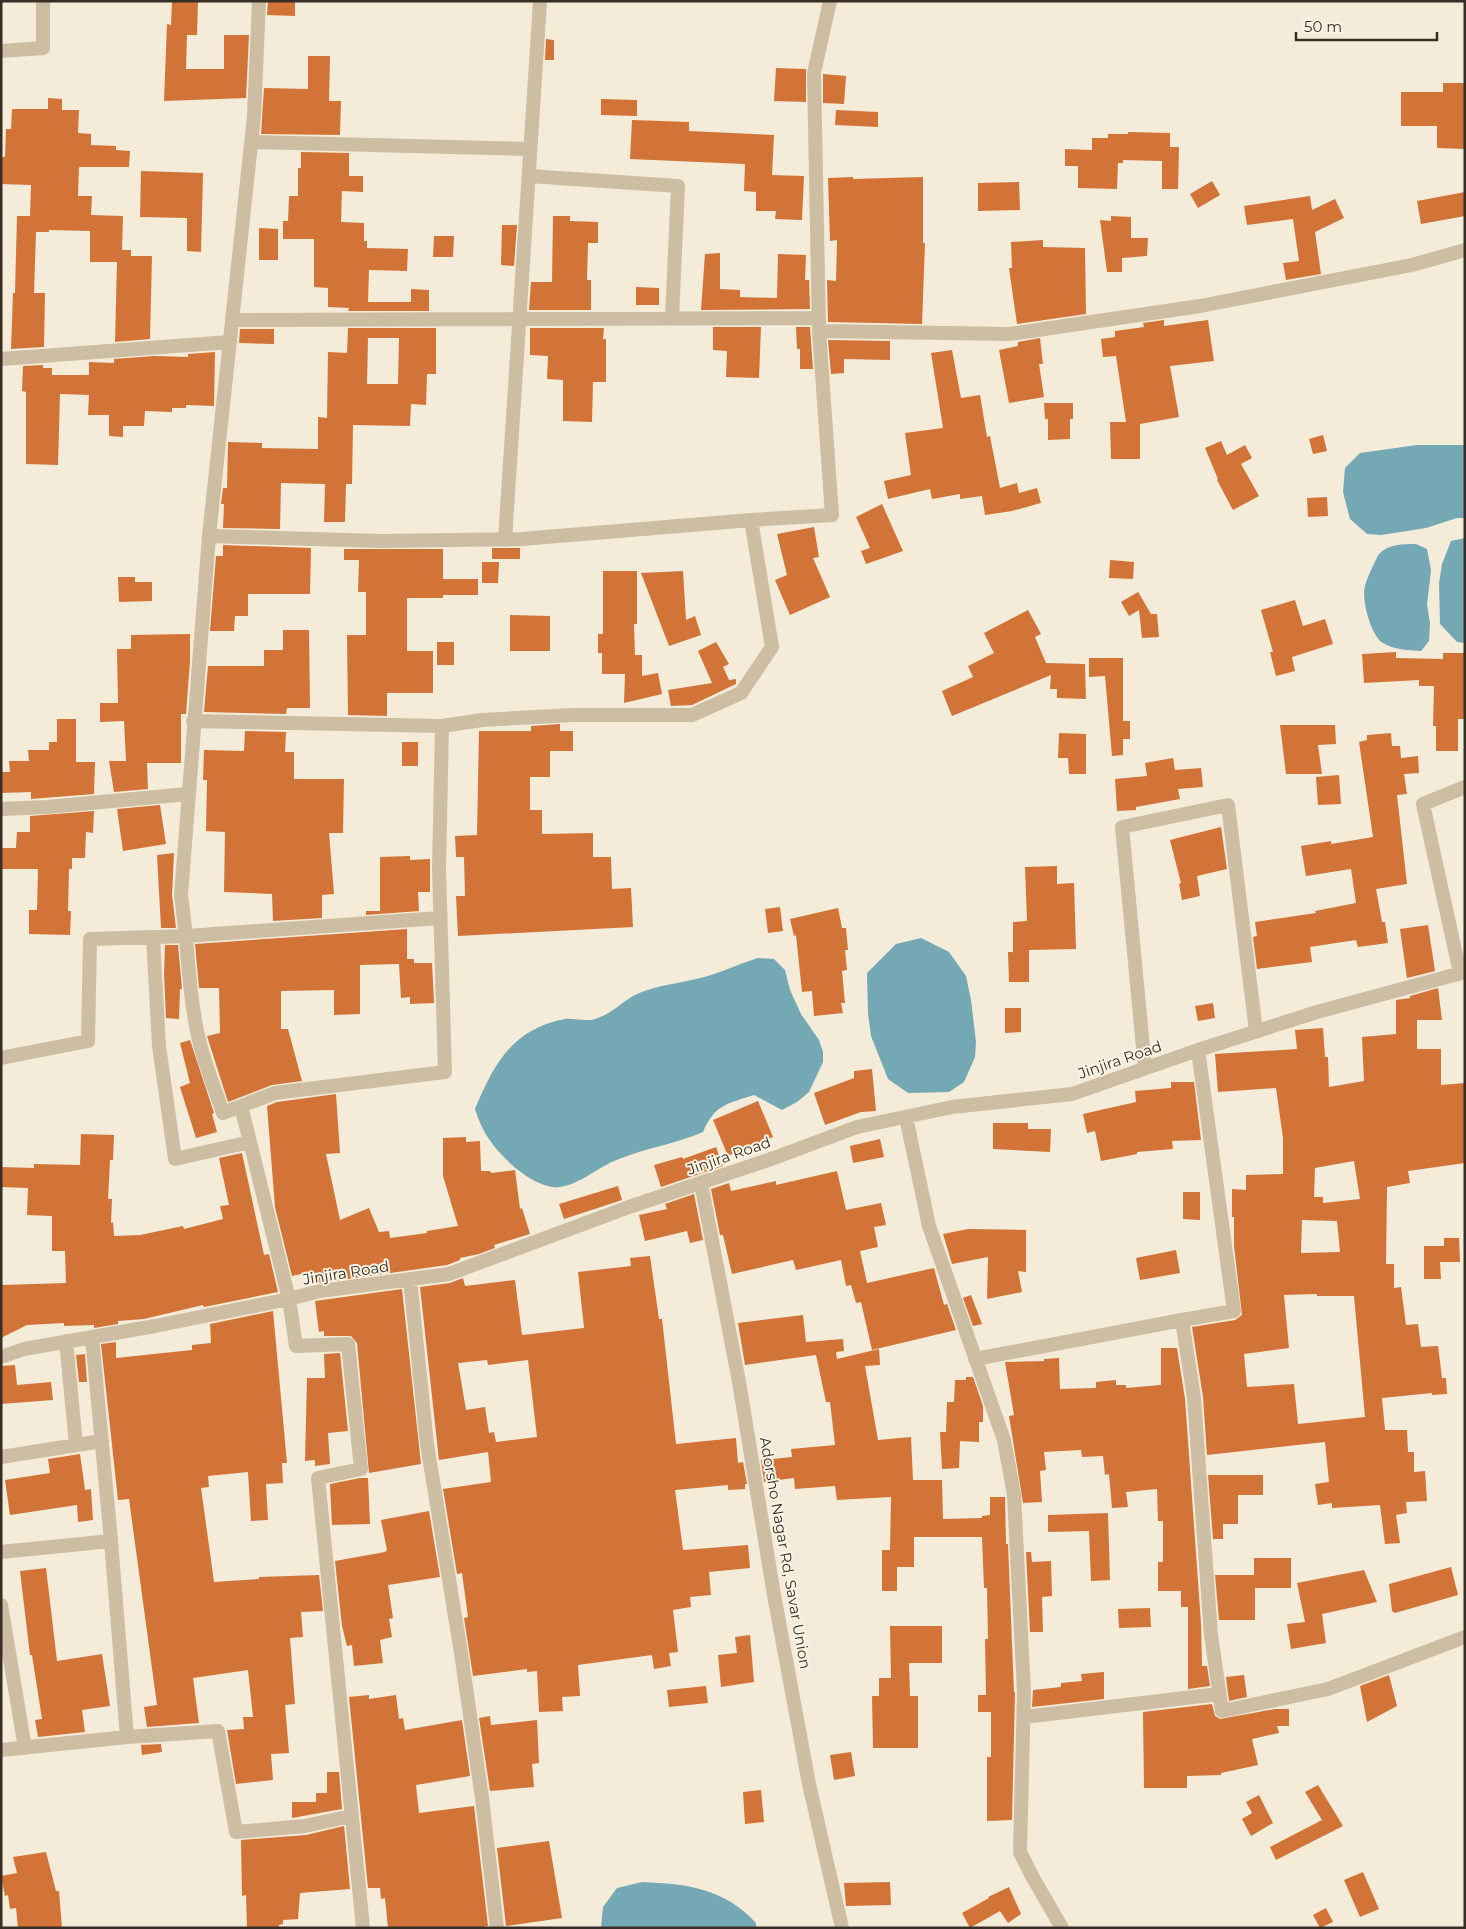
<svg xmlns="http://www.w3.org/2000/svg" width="1466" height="1929" viewBox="0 0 1466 1929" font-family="Montserrat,sans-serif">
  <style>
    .water { fill: #74a8b4 }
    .building { fill: #d27438; fill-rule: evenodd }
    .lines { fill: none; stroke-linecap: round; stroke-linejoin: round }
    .minor { stroke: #cdbda3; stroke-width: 14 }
    .labels { text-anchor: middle; stroke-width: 4; stroke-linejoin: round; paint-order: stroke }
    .street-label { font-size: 15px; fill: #372e26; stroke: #fbf4e5 }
  </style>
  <rect width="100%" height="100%" fill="#f4ebd8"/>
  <path class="water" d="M1417,445H1465V518H1457L1426,528L1381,535L1367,534L1350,519L1343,492L1345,468L1360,453Z
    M1465,538V643L1457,642L1440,624L1439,583L1442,564L1451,541Z
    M1416,544L1427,549L1431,570L1427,605L1430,623L1429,641L1421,651C1408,650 1394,650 1383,643C1371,636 1361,599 1365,586C1366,580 1376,559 1379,554C1388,544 1404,544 1416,544Z
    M921,938L949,952L966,976L971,1000L976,1042L975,1057L964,1082L949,1092L908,1093L888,1079L871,1036L868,1014L867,973L896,944Z
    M758,958L774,959L785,970L790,990L801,1014L819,1040L823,1052V1062L809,1092L797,1102L782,1110L754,1095C727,1104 715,1104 703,1132C675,1144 646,1148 619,1159C599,1166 581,1184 560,1187C532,1190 492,1150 482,1127C479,1121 477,1115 475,1109C494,1064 512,1029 565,1019C574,1018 586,1022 595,1019C614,1013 622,1001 637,994C659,984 685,983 708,976C725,971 741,963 758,958Z
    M642,1882C687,1884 724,1888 756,1923V1928H601L603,1907L617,1888Z"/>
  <path class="building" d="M172,1H198L197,35H187L186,69H224V35H249L246,98L164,101L167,24L171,25Z
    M268,1H295V16L267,15Z
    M546,39L554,40V60H545Z
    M308,56H330L329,101H341L340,135L261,134L264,88L308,89Z
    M776,68L806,69V102L774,101Z
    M823,74L846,76L844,104L823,103Z
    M1443,83H1464L1465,149L1437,148V126H1401V92H1443Z
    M48,98L62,99V110H79L78,133L91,134V145L116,146V150L130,151L129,167H79L78,196H92L91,215L123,216L122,250H131V256H152L150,339L115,342L117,262H90V231L49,230V232H36L34,293H45L44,347L11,349L13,293H15L17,216H30L31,185L1,184V157H5L6,129H11L12,109H48Z
    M601,99L637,100V116L601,115Z
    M836,110L878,112V127L835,125Z
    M632,120L689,122V131L774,135L772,175L804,176L802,220L775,219L776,211H756V192L744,191L745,164L630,159Z
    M1128,132L1170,133V147H1179L1178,189H1162V161L1123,160V163H1118L1117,189L1078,188V166H1065V149L1092,150V138H1108V134H1128Z
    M301,152L349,153V176H363V192L342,191L341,222L364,223V241H367V248L408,249L407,271L369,270L368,302H411V289L429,290V311H348L349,308L328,307V288L314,287V239H283V221H288L289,196H298V168H301Z
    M141,171L203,173L201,252L187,251V218L140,217Z
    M853,177V179L923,177V243H925L922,324L828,322L827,280L836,281L837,240L830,241L828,178Z
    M1212,181L1220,195L1198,208L1190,194Z
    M1019,182L1020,210L978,211V183Z
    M1465,192V216L1421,224L1417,201Z
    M1310,196L1312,210L1335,199L1344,218L1315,232L1321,274L1286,280L1283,263L1299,261L1293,219L1247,225L1244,206Z
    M553,216H570V221L598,222V243H588L587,280H591V310H529L531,282H552Z
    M1111,216L1131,217V238H1148L1147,256L1122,258V272H1107L1100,220L1111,221Z
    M502,225H517L514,266L501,265Z
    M259,228L278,229V260H259Z
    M434,236H454L453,257H433Z
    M1043,240V247L1085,248L1086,314L1017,324L1009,268H1012L1011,242Z
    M720,253V289L740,290V297L777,298L778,254L806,255L805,280H809L810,309L701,310L705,254Z
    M636,287L659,288V305H636Z
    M1164,320V326L1208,320L1214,361L1170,366L1179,417L1140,424V459H1111L1110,422H1126L1116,356L1103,357L1101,339L1115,337V331L1144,327L1143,323Z
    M713,327H761L759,378L726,377L727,351L713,350Z
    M796,327H810L813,369H800V349H797Z
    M348,328H436V374H427L426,405L411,404L410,426L353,425L352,484H346L345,522H324L325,484L281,483L280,529L223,528L224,504H221L223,488H227L228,442L262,443V448L318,449V417L327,418L328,352L347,353ZM368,338H399L398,384H367Z
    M530,328H604L603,339H606V382H593L592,422L563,421V380L547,379L548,356L530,355Z
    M240,329H274V344L239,343Z
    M1040,338L1043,364H1039L1044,397L1009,403L999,350L1018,346V342Z
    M828,340L890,341V360L844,359V373L831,374Z
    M952,350L961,398L980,395L987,437L990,436L1000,488L1017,483L1019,493L1037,488L1041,503L1012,511L985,515L982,496L960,499V494L932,499L930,489L888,499L884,481L911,475L905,433L943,428L931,353Z
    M215,352L214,406L186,405V408H172V412L145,411L144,426H123V437L109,436V415H88L89,395L60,394L58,465L26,464V392L22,391L23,366L43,365V368H52V375H89V362L114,363V359L154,356L188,357V354Z
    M1044,403H1073V419H1070V439L1048,440V419H1045Z
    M1323,435L1327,451L1313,454L1309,439Z
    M1221,441L1227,455L1245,445L1252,458L1241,464L1259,496L1233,510L1217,480L1218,479L1205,448Z
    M1327,497L1328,516L1308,517L1307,498Z
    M882,504L903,551L866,564L861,551L870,548L856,517Z
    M814,527L819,557L813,558L830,597L790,615L775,580L787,575L777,534Z
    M223,545L311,548L310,594H248V616H235L234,631H210L216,556H223Z
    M492,548H520V559H492Z
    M344,549H443V579H478V595H443V598H407V651H433V693H387V716L348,715L347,635H366V592H358L359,560H344Z
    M1110,560L1134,562L1133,579L1109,578Z
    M482,562H499L498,583H482Z
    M603,571H637V624H634L635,655H642V676L658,673L662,694L624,703L625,674H602V653H598V634H603Z
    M683,571L686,620L695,616L701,635L669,646L641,573Z
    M118,577H135V582H152V601L119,602Z
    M1137,590L1151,614H1157L1159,637L1142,638L1139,610L1129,616L1121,602L1138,592Z
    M1295,600L1303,626L1325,619L1333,644L1292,657L1295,671L1276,676L1270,652H1273L1261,610Z
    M1028,610L1041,634L1035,637L1046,663L1085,664L1086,699L1057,698V689H1050L1051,675L952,716L942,691L973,677L968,666L994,653L984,633Z
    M510,615L550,616V651H510Z
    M283,630H309L310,708H287L286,714L204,712L208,666H264V650H283Z
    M190,634V661L186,714H181V763H147L148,789L114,792L109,761H126L124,721L100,722V703H118L117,649H131V635Z
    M437,642H454V665H437Z
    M716,642L729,664L723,667L729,680L736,679V684L692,705L671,706L668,690L712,683L698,651Z
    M1396,652V658L1443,659V653H1465V719H1458V751H1436V726H1433L1434,686H1419V680L1364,683L1362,654Z
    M1089,658H1123V721H1130V739H1123V755L1112,756L1105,676L1089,677Z
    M57,719H76V762H95L94,794L31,799V792L1,793V772H10L9,761H29L28,750H49V742H57Z
    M560,724V731H573V751H550V777H530V810H542V834L593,833V857H611L612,889L631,888L633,927L458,936L456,896H465L464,857H456L455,836L477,835L479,731H531V726Z
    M1280,725H1335L1336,744L1318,745L1322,774H1286Z
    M245,731L286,732L285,752H294V779H344L343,833H329L334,894L322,895V918L273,921L272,894L224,892L225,832L206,831L207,780H203L204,750L244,751Z
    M1059,733L1086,734V774H1069L1068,758H1058Z
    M1391,733L1392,746H1400L1401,758L1418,756L1419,773L1404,774L1407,794L1397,795L1407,884L1376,889L1382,922H1385L1388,943L1358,947L1356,940L1310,947L1312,962L1257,969L1253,937L1257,936L1255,922L1316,913L1315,911L1356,903L1351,869L1306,876L1301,846L1331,841V844L1373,837L1359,742L1367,740V735Z
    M402,742H418V766H402Z
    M1173,758L1175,770L1201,768L1203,787L1178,789L1180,799L1136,807V810L1117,811L1115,779L1147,776L1145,763Z
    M1339,775L1341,804L1318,805L1316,777Z
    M160,805L166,844L123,851L117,809Z
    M94,811L93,833L86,832L85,858H72V869H69L68,911H71L70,935L29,934V910H37L38,869H1V848H16L17,832H30V816Z
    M1221,827L1227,869L1197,876L1200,896L1182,900L1179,884L1181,883L1170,840Z
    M174,853L172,895L176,928H161L157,855Z
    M410,856V860L430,859V892H418L419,911L366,915V911H380V857Z
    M1057,866V884L1074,883L1076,949L1029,950V982H1009L1008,952H1013V922L1027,921L1025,867Z
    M780,907L783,931L768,933L765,909Z
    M838,908L842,928H846L848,950H845L847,970L842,971L845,1003H841L843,1013L814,1016L812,991L802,992L796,935L794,936L790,919Z
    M1428,925L1435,971L1407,978L1400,929Z
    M407,929V959H414V963H432L434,1003L410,1004V997L401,998L399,964L360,965V1014L334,1015V990L281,991V1029H288L302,1081L272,1085L228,1102L207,1036L220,1033L219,988H199L195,944Z
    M165,945H178L182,989H180L179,1019L166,1018L164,974Z
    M1438,988L1442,1020H1417V1049H1441V1085L1465,1083V1163L1408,1171L1410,1183L1387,1187L1386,1264H1394V1288L1401,1287L1406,1325L1418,1324L1421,1347L1438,1346L1442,1378H1446L1447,1394L1432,1395V1393L1382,1398L1385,1430H1407L1408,1452H1414V1472L1425,1471L1427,1501L1406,1502L1407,1513L1396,1515L1400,1543L1385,1544L1380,1505L1332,1508V1503L1318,1505L1315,1484L1329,1482L1325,1442L1207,1455L1203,1397L1192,1327L1235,1320L1242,1315L1234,1246V1217H1232V1189L1246,1190V1175L1283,1174V1138L1276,1088L1218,1092L1215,1054L1297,1049L1295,1030L1323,1028L1325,1057H1328L1329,1087L1364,1081L1362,1037L1396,1034V1000L1410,998V996ZM1354,1161L1360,1199L1323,1203V1197H1314L1315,1168ZM1302,1220L1337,1221L1340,1252L1301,1253ZM1317,1294V1296H1354L1365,1417L1298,1424L1294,1384L1247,1387L1244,1354L1289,1348L1284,1295Z
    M1213,1003L1215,1018L1198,1021L1195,1006Z
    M1005,1008H1021V1032L1005,1033Z
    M190,1040L214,1113L212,1114L217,1132L196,1138L180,1087L190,1083L180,1043Z
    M872,1069L876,1111L861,1112L825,1125L814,1093L854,1078V1071Z
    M1171,1082H1194L1201,1140L1172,1141L1173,1149L1137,1152V1154L1101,1161L1095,1131L1087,1133L1083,1114L1136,1102L1135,1091L1171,1088Z
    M336,1094L340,1153L326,1154L340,1220L369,1208L379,1232L389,1231L390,1238L427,1233V1231L458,1226L443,1176V1138L466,1137V1142L480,1141L481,1171H490L491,1173L515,1170L520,1209L522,1208L530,1234L494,1245L495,1248L479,1254L460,1258V1260L447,1265L312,1284L310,1272L292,1276L275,1207L267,1106L277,1102Z
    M758,1101L773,1137L728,1156L713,1120Z
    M993,1123H1028V1129H1051L1050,1152L993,1149Z
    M81,1134L114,1135L113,1160H110L108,1199H112L111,1223L113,1222L114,1236L140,1235L183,1226L184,1229L223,1219L220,1206L229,1205L219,1158L242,1153L264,1255L269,1254L278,1292L204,1307L203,1305L144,1319L118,1321V1324L94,1328V1325L64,1326V1323L27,1325L1,1338V1285L66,1283L65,1251H52V1216L27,1215L28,1188L1,1187V1167L34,1168V1164L80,1165Z
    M880,1139L884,1157L853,1163L850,1146Z
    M716,1147L723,1166L661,1187L654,1165L682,1157L683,1159Z
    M837,1171L846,1210L881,1203L886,1225L874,1227L878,1247L860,1251L867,1283L934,1268L944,1305L947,1304L956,1330L872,1350L861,1302L856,1303L851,1285L846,1286L841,1260L796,1270L793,1260L732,1274L723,1235H720L711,1189L729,1183L731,1191L776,1181V1185Z
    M618,1186L622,1200L564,1219L559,1204Z
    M1183,1192H1200V1220L1183,1219Z
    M694,1194L703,1240L690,1243L687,1231L645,1241L639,1215L667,1209L665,1204Z
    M968,1229L1026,1230V1272L1018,1271L1022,1292L987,1299L988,1257L952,1264L943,1234Z
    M1444,1238H1459L1460,1262H1440L1441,1279H1424V1246H1444Z
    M1176,1250L1180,1273L1140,1280L1136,1258Z
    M650,1256L659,1319H662L676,1444L736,1438L738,1463L743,1462L747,1484H745V1489L728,1490V1485L675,1490L683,1550L748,1545L750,1568L709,1572L711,1595L690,1597L691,1607L673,1610L678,1652L669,1653L671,1666L654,1669L652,1655L578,1665L580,1696L562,1697L563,1711L539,1712L537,1671L527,1672V1669L473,1676L464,1618L468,1617L462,1573L457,1574L443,1489L491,1482L488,1452L439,1460L420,1287L450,1283L463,1278L465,1286L515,1280L522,1335L584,1328L578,1272L631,1266L630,1258ZM487,1360L488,1365L528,1360L537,1437L496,1442L494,1432L489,1433L485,1407L466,1410L458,1363Z
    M402,1289L421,1464L369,1473L357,1343L351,1336H324V1331L319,1332L315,1301Z
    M971,1295L982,1324L973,1326L963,1298Z
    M273,1311L287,1463H282L283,1483L266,1484L268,1520L251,1521L248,1472L208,1476L209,1487L201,1488L214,1582L259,1579V1577L319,1575L323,1611L301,1612L303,1637L290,1638L295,1704L285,1705L289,1753L271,1754L273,1780L236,1784L227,1730L244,1729L243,1717H253L248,1670L193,1678L199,1723L147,1727L144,1707L157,1705L129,1499L118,1500L101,1344L116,1342V1358L192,1350V1345L211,1343L210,1324Z
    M803,1315L806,1342L843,1339L844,1351L836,1352L837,1359L879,1349L880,1365L865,1366L878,1440L911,1437L913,1480H942L943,1519L982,1518V1516L990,1515V1497H1005L1006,1544H1008L1014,1692H1015L1012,1820L987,1821V1757H991V1712H978V1695H986L985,1639H988L987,1588H984L982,1537H914V1567H897V1591H882V1550H890L891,1497L837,1500L835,1486L795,1489L794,1478L764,1482L761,1460L792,1457L791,1449L835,1445L830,1402H826L816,1355L745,1365L738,1323Z
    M1161,1348H1177L1185,1399L1201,1623L1202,1666H1207L1210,1686L1188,1689V1607H1181V1591H1158V1562H1163V1521H1158L1157,1489L1126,1492L1128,1507L1112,1508L1109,1474L1105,1475L1103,1456L1082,1457L1081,1450L1044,1452L1046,1470L1040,1471L1042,1502L1023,1503L1009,1416L1014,1415L1005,1362L1044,1361V1359L1059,1358L1060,1389L1096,1388V1382L1116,1380V1385H1126V1388L1161,1385Z
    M340,1353L348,1431L328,1433L330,1464L315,1466V1460L305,1461L307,1378H325L324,1354Z
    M85,1354L87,1382H79L76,1355Z
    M15,1365L17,1385L51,1382L53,1400L1,1404V1366Z
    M966,1377H973L983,1406V1422H979V1442L960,1441L959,1468L942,1469L940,1432H946L947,1402H954L955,1380H966Z
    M80,1454L85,1490L91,1489L93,1520L78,1522L77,1505L10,1515L5,1480L50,1473L48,1459Z
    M1208,1475H1263V1495H1238V1524H1223V1539H1213Z
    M360,1478H368L370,1524L332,1525L330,1484Z
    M429,1511L440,1577L388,1585L393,1618L389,1619L392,1637L380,1640L383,1663L354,1666L352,1645L347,1646L342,1626L335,1561L385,1552L387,1550L381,1520Z
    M1108,1513L1110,1580L1091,1581L1089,1531L1048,1532V1515Z
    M1026,1552H1031L1032,1562L1051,1561L1052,1596L1042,1597L1043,1632H1030Z
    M1254,1558H1291V1588H1255V1620H1219L1215,1575H1254Z
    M1451,1567L1458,1595L1395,1613L1392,1611L1389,1584Z
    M46,1568L57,1661L102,1654L110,1706L82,1710L85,1732L38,1737L35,1720L42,1719L32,1655H30L20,1571Z
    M1364,1570L1377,1602L1322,1614L1326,1643L1291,1649L1287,1624L1305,1622L1297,1583Z
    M1150,1608L1151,1627L1119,1628L1118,1609Z
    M890,1626H942V1663H909L910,1696H918V1748H873L872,1696H879V1678H891Z
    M750,1635L754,1682L721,1687L718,1655L737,1653L735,1637Z
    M1104,1672V1699L1032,1707L1033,1690L1061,1687V1683L1082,1681L1081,1674Z
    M1244,1675L1247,1697L1229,1701L1226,1677Z
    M1389,1675L1397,1706L1367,1722L1360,1686Z
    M706,1686L708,1703L669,1707L667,1690Z
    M369,1695V1699L396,1695L399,1719L403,1718L405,1730L462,1720L470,1776L416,1785L419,1813L474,1806L488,1926L478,1928H388L385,1898L381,1899L380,1888H368L349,1697Z
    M1212,1704L1215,1716L1220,1719L1275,1709H1289V1726H1277L1279,1733L1252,1739L1258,1765L1221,1773V1775L1187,1776V1788H1144L1143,1712Z
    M490,1716L491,1725L537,1720L539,1763L532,1764L534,1787L490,1791L479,1718Z
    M161,1744L162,1752L142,1755L141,1745Z
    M851,1752L855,1776L834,1780L830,1755Z
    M327,1772H339L342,1809L292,1818V1802H316V1793H327Z
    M1318,1785L1343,1826L1276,1860L1270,1847L1322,1820L1305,1792Z
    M761,1790L764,1822L745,1824L743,1792Z
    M1259,1795L1273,1823L1251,1836L1242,1819L1252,1813L1246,1802Z
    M344,1826L350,1889L300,1893L298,1919L283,1920V1924L279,1925V1928H247L246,1895L242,1896L241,1840L306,1835Z
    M549,1841L562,1918L506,1926L497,1848Z
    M46,1852L56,1891H59L62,1928H18L16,1908L10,1909L8,1895L5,1896L1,1876L17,1873L13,1857Z
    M1363,1872L1379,1909L1360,1917L1344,1880Z
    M890,1882L891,1905L846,1906L844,1883Z
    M1009,1887L1021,1914L1008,1923L1000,1911L970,1928L962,1913L989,1898L988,1897Z
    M1326,1908L1333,1922L1320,1928L1313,1915Z"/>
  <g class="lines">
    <path class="minor" d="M1,51L43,48V1
      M251,142L530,149
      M529,176L678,186L672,318
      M232,320L819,318
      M819,331L1010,334L1200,306L1412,265L1465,250
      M1,359L230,342
      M209,536L380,541L522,539L751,520
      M505,540L540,1
      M193,721L442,726
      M1,809L47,807L188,794
      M153,937L159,1046L175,1159L250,1142
      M1460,973L1423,804L1465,787
      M1,1058L88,1041L90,939L187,936L440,918
      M1145,1068L1122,827L1228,805L1256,1031
      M241,1106L223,1113C215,1089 205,1065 199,1040C188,993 188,943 181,895L209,536L254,116L259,1
      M906,1117L929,1226L1004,1440L1014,1495L1024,1692L1020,1852L1032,1876L1062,1928
      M701,1183L739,1382L774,1595L809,1784L842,1928
      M410,1279L427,1444L461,1653L482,1798L497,1928
      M1182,1320L1234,1311L1198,1050
      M92,1337L111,1541
      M66,1341L76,1445
      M1,1357L24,1349L155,1326L289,1299L320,1291L449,1274L629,1207L774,1158L857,1127L952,1107L1072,1094L1198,1050L1317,1012L1465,972
      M975,1359L1182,1320L1194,1398L1211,1635L1222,1711L1328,1689L1465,1637
      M1,1457L102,1441
      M1,1552L111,1541L127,1737
      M1,1605L25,1748
      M1024,1717L1219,1694
      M1,1750L127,1737L218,1731L236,1832L305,1826L351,1816
      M363,1928L318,1478L361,1469L348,1344L296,1346L289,1299L241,1106L275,1093L445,1072L439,869L442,726L482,720L573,715H692L741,693L772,647L751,520L832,515L819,331L814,73L830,1"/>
  </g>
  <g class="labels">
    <g class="street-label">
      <text transform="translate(1120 1060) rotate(-19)" y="5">Jinjira Road</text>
      <text transform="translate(729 1156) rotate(-19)" y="5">Jinjira Road</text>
      <text transform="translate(346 1273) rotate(-9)" y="5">Jinjira Road</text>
      <text transform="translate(785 1553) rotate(80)" y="5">Adorsho Nagar Rd, Savar Union</text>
    </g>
  </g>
  <rect width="1466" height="1929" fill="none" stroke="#372e26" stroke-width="5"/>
  <path d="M1296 32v8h141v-8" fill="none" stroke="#372e26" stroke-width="2.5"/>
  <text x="1304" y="32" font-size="15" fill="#372e26" stroke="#fbf4e5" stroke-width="4" paint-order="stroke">50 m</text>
</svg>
